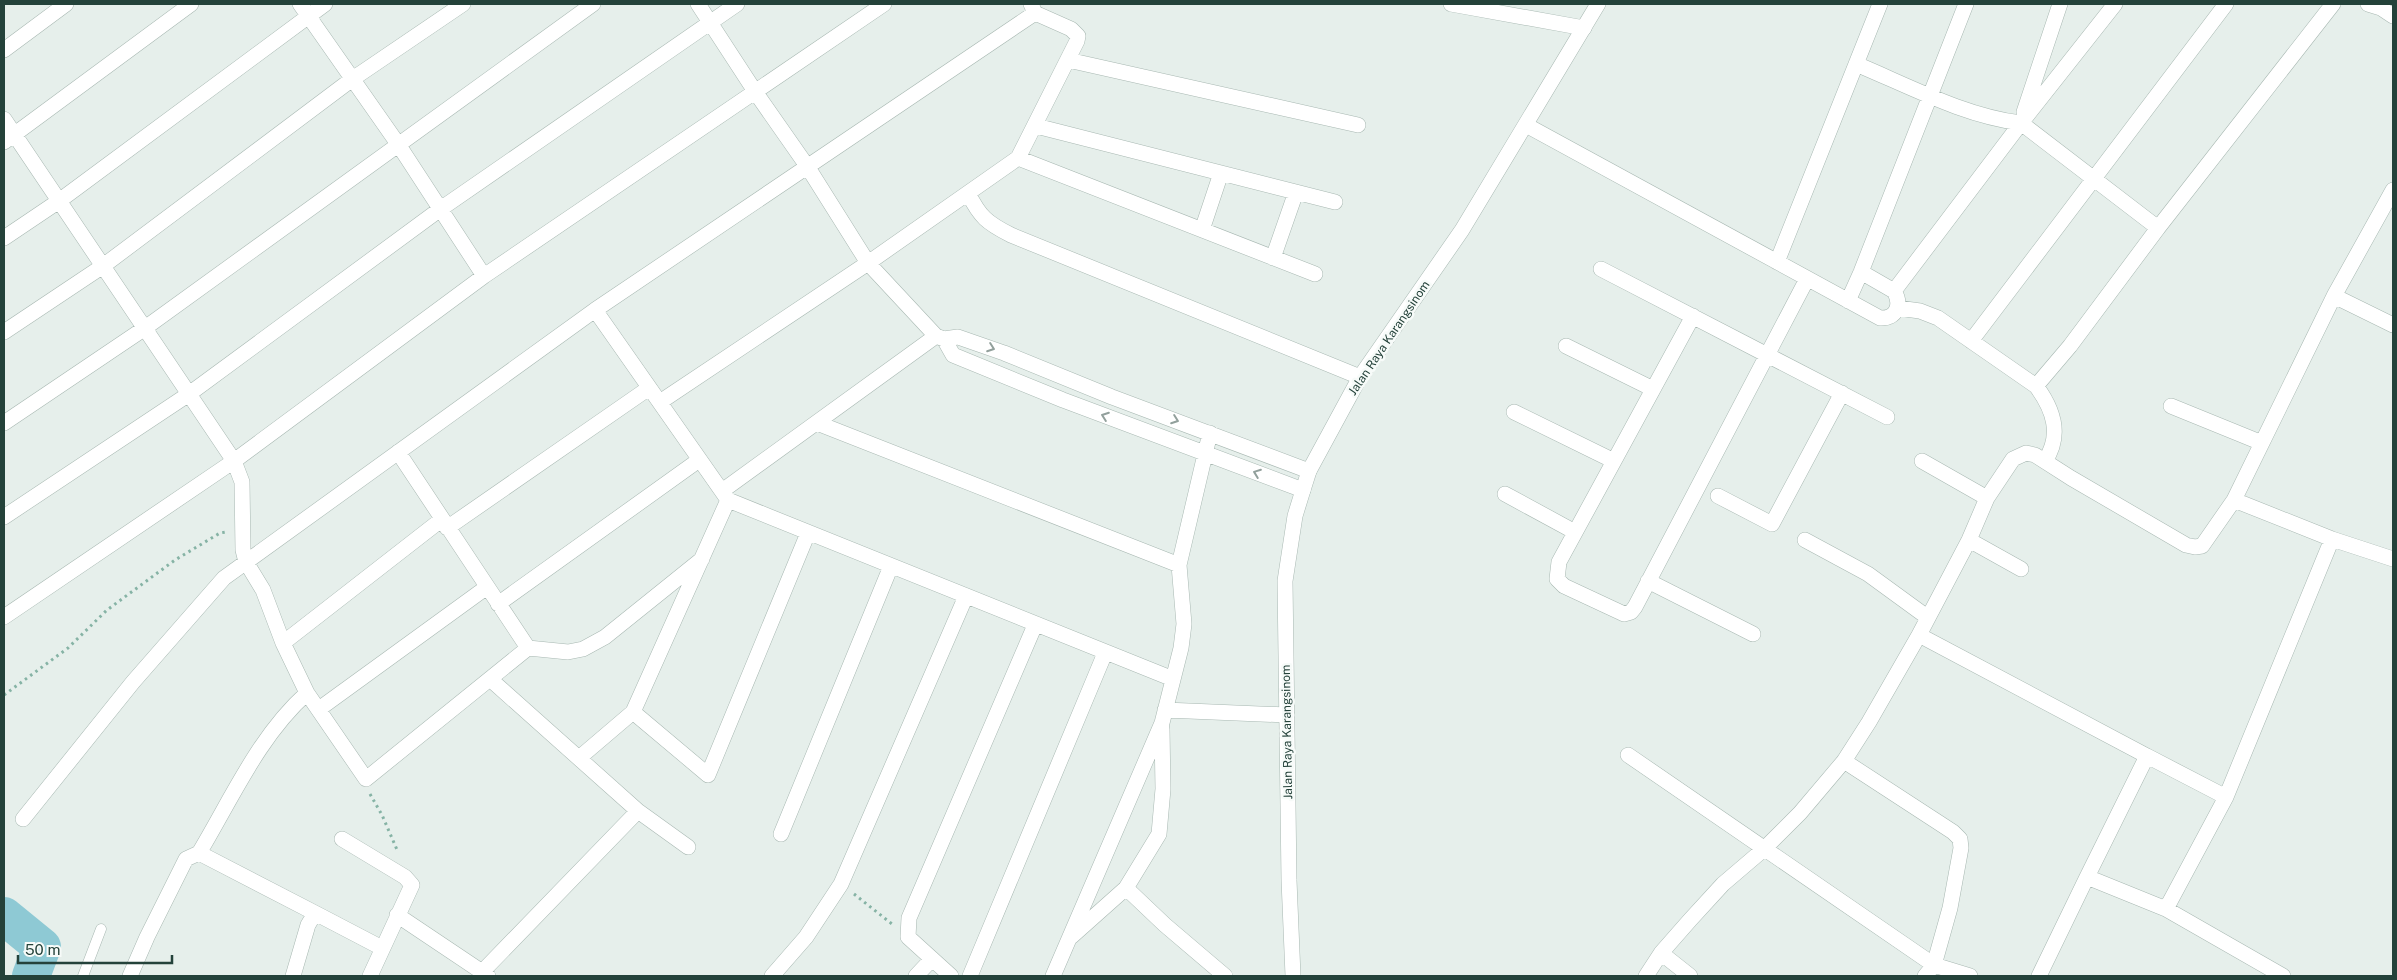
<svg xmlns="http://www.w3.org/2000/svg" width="2397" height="980" viewBox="0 0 2397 980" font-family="'Public Sans',sans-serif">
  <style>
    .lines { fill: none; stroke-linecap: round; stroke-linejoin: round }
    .river { stroke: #8ec9d4; stroke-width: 38 }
    .service-casing { stroke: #a8b8b2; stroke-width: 11 }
    .minor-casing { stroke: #a8b8b2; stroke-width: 16 }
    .tertiary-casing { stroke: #a8b8b2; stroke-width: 16 }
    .path { stroke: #86b3a5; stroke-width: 3; stroke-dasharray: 2.5 4; stroke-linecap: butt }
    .service { stroke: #fff; stroke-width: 10 }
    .minor { stroke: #fff; stroke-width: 15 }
    .tertiary { stroke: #fff; stroke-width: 15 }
    .oneway { stroke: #92a09c }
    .labels { text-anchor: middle; stroke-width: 5; stroke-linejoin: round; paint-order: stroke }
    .street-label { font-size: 12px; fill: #24423a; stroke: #f7fbf9 }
  </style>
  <rect width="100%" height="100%" fill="#e6efeb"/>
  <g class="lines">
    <path class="river" d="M4,916L42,947L31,976"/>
    <defs>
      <path id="service" d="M83,976L101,929"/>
      <path id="minor" d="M300,4L398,144L484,276
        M698,4L756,93L807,166L868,263L936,336L944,339L958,337L1004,353L1112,397L1309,471
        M1451,4L1584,28
        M2368,4L2381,8L2393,16
        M4,50L66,4
        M1068,60L1358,125
        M1856,64C1909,86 1964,116 2021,123L2158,228
        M2024,112L2060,4
        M4,119L234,461L242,482L243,550L246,562L263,590L283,643L307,693L366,779L528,648
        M1526,125L1880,318C1897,319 1902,304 1894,291L2021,123L2115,4
        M1036,126L1335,202
        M4,142L191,4
        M1018,158L1315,274
        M968,193C980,217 987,223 1011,235L1360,377
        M1202,230L1221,173
        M4,238L59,201L325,4
        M1273,258L1296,192
        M1777,262L1880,4
        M1601,269L1887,417
        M1861,272L1894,291
        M2334,296L2393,325
        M1848,301L1861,272L1966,4
        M1898,308L1920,311L1938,318L2036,386L2070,346L2158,228L2333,4
        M595,310L728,500L1173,679
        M1693,316L1559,562L1557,579L1564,586L1624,614L1631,612L1635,607L1807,279
        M4,332L103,266L351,80L463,4
        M944,339L953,355L1063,400L1303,490
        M1971,341L2226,4
        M1566,346L1653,389
        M2036,386C2054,410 2062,435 2045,461
        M660,402L868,263L1018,158L1077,41L1078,36L1071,29L1035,13L1031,4
        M2171,406L2262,443
        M1514,412L1614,461
        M4,423L145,328L593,4
        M817,423L1179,565
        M398,452L528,648L568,652L583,649L605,637L702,559
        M1922,461L1987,498
        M722,491L936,336
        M1505,494L1575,532
        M1718,496L1772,524L1842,393
        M2234,500L2332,539L2393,559
        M4,517L189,394L439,210L737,4
        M447,528L649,388
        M1805,540L1868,574L1927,617
        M1969,540L2021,569
        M1648,581L1753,634
        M498,604L699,460
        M4,617L234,461L484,276L884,4
        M1919,635L2147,756L2087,877
        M283,643L441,520
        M490,679L638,811L688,847
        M319,709L487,587
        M1165,710L1287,715
        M633,712L708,775L808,533
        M1628,755L1934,965L1950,908L1961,848L1960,839L1953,832L1844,761
        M2147,756L2226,797
        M579,758L633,712L728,500
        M23,819L133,682L224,578L595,310L1035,13
        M781,834L891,566
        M342,839L405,877L412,885L370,976
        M199,853L315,913L308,925L293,976
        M1126,888L1165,925L1225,976
        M2166,909L2283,976
        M315,913L382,948
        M397,915L488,976
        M1071,937L1126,888L1159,834L1163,789L1162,729
        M1661,953L1690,976
        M482,972L638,811
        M130,976L147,937L186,859L199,853C232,798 259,736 307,693
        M772,976L806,937L841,884L966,596
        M916,976L932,959
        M951,976L908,937L909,918L1035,625
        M970,976L1105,653
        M1053,976L1162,723L1181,648L1184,624L1179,565L1210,433
        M1646,976L1661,953L1690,920L1723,884L1764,849L1800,813L1844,761L1869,722L1919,635L1969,540L1987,498L2013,459L2026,453L2035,455L2071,478L2186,545L2195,547L2202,546L2234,500L2334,296L2393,190
        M1925,976L1934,965L1970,976
        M2039,976L2087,877L2166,909L2226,797L2332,539"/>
      <path id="tertiary" d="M1293,976L1289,880L1285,581L1295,516L1303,490L1309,471L1360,377L1462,230L1598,4"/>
    </defs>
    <use href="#service" class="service-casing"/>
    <use href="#minor" class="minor-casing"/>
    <use href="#tertiary" class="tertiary-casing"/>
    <path class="path" d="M4,695L68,648L107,610L175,560L220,533L226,532
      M370,794L382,815L398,852
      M854,894L892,924"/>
    <use href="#service" class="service"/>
    <use href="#minor" class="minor"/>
    <use href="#tertiary" class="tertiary"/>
  </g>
  <defs><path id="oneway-chevron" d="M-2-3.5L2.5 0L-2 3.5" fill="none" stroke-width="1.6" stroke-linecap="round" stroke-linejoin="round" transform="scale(1.25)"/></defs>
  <g class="oneway">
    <use href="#oneway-chevron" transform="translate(991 348) rotate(20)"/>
    <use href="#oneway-chevron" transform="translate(1105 416) rotate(-160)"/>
    <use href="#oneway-chevron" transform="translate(1175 420) rotate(20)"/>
    <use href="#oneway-chevron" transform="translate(1257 473) rotate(-159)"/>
  </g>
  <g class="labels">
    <g class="street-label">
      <text transform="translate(1389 338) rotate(-56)" y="4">Jalan Raya Karangsinom</text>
      <text transform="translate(1287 732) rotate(-91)" y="4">Jalan Raya Karangsinom</text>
    </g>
  </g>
  <rect width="2397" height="980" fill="none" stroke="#24423a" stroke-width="10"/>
  <path d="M18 955v8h154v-8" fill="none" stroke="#24423a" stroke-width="2.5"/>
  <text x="25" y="955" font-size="15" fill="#24423a" stroke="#f7fbf9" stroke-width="4" paint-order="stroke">50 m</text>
</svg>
